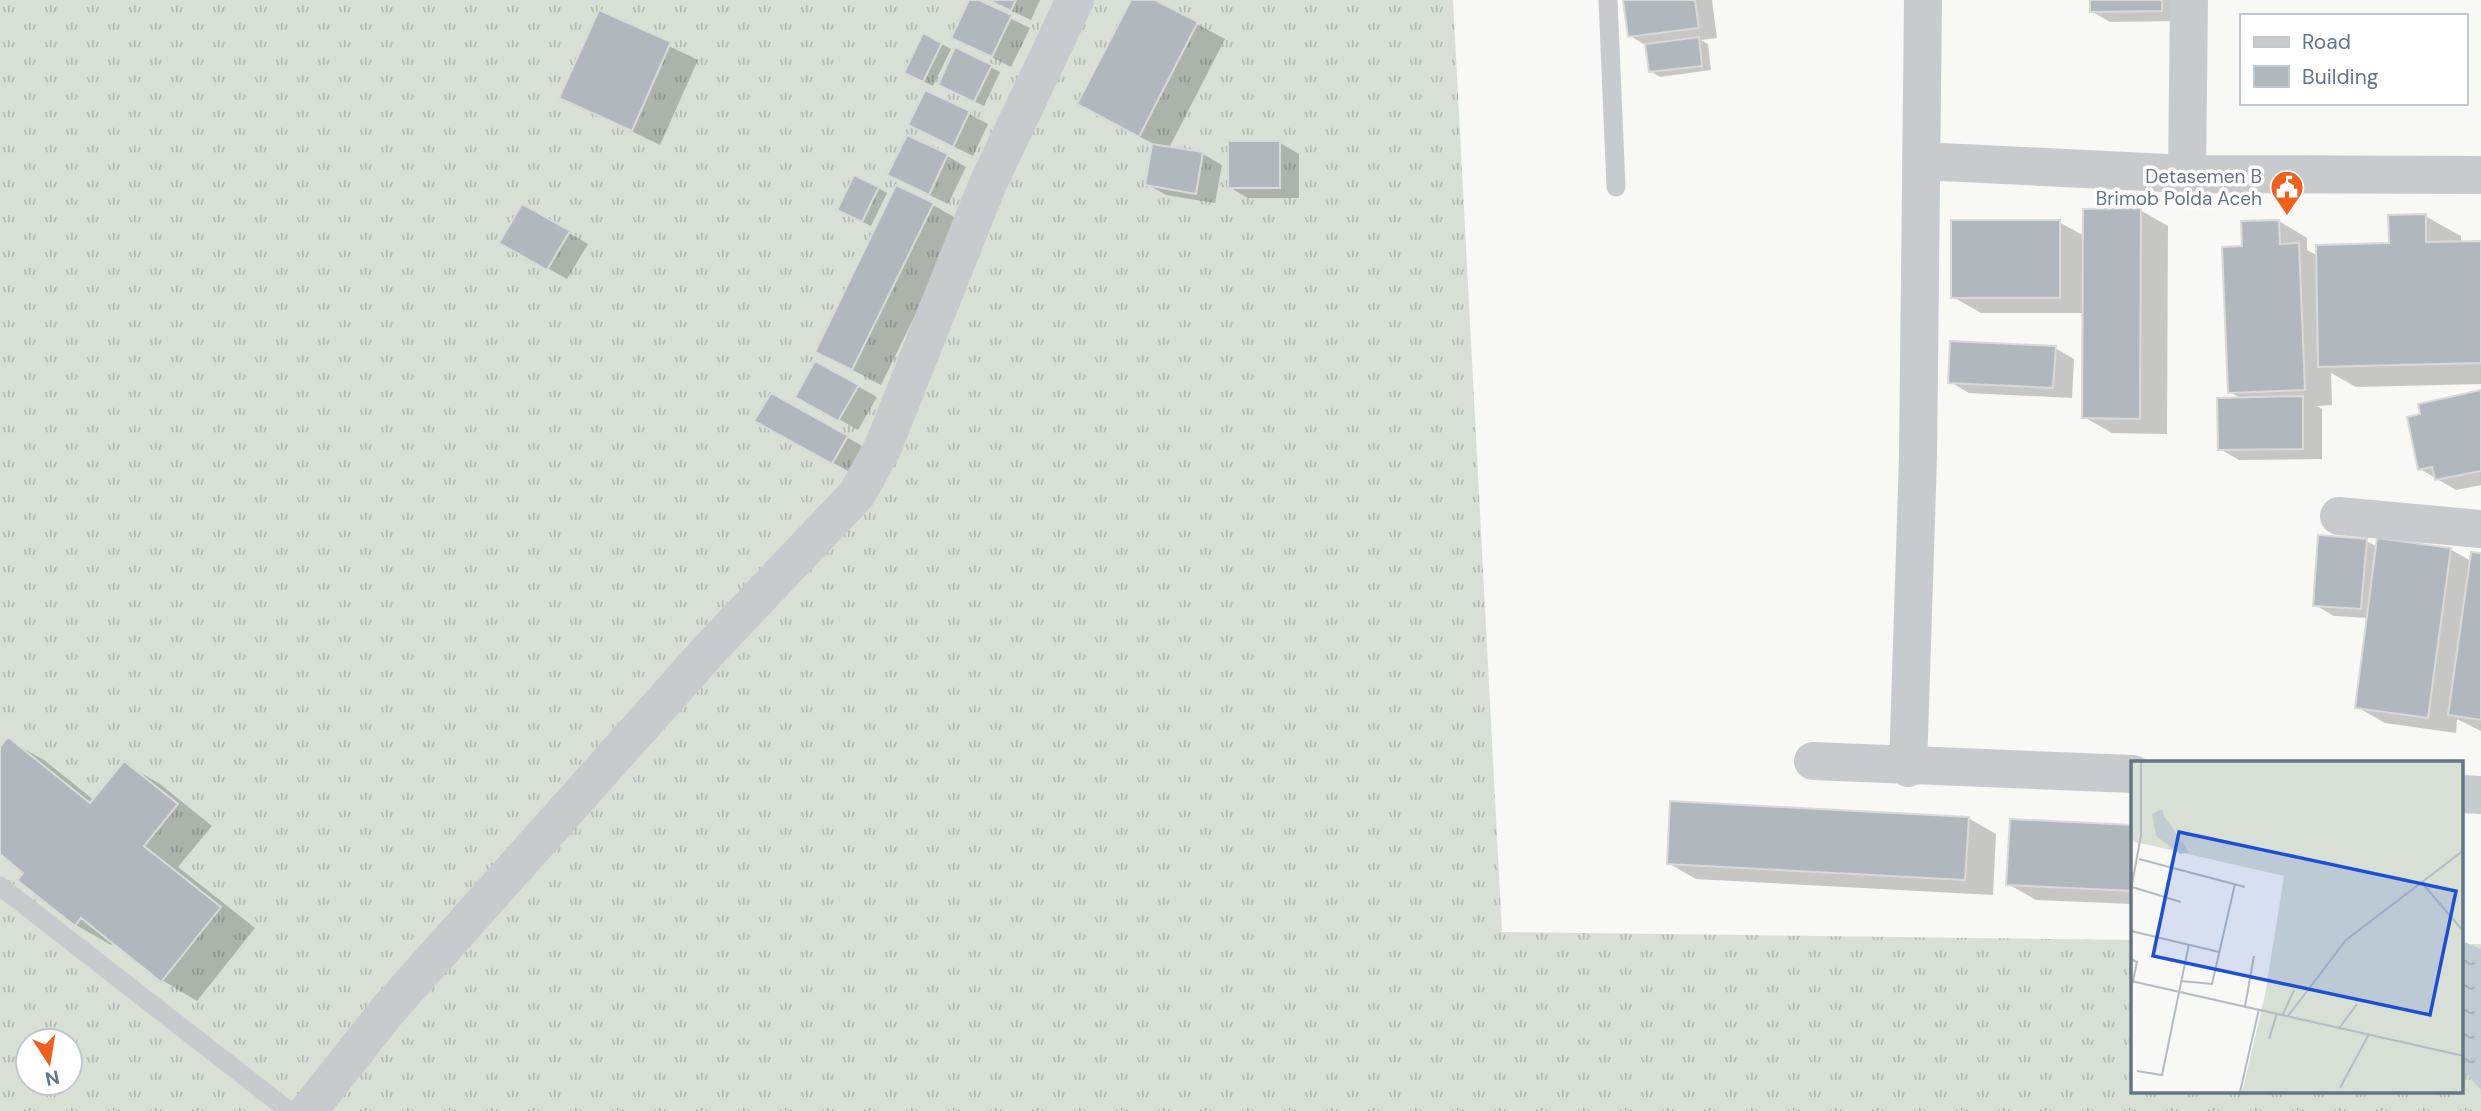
<svg xmlns="http://www.w3.org/2000/svg" width="2481" height="1111" viewBox="0 0 2481 1111" font-family="'DM Sans',sans-serif">
  <style>
    .grass { fill: url(#grass-tufts); fill-rule: evenodd }
    .water { fill: url(#water-ripples) }
    .shadow { fill: #0003 }
    .building { fill: #b0b8be; stroke: #d9dad7; stroke-width: 2 }
    .lines { fill: none; stroke-linecap: round; stroke-linejoin: round }
    .service { stroke: #c7cbce; stroke-width: 19 }
    .minor { stroke: #c7cbce; stroke-width: 38 }
    .labels { text-anchor: middle; stroke-width: 7; stroke-linejoin: round; paint-order: stroke }
    .poi-label { font-size: 19px; fill: #647588; stroke: #fff; text-anchor: end }
    .inset-road { fill: none; stroke: #b4bcc2; stroke-width: 2 }
    .view { fill: #1d4ed8; fill-opacity: 0.15; stroke: #1d4ed8; stroke-width: 3.5 }
    .inset-edge { fill: none; stroke: #647588; stroke-width: 3.5 }
  </style>
  <defs>
    <pattern id="grass-tufts" width="24" height="20" patternUnits="userSpaceOnUse" patternTransform="scale(1.75)"><rect width="24" height="20" fill="#d8e0d5"/><path d="M3 7l-1-3M5 7V3M7 7l1-3M15 17l-1-3M17 17v-4M19 17l1-3" fill="none" stroke="#b3bab3"/></pattern>
    <pattern id="water-ripples" width="26" height="14" patternUnits="userSpaceOnUse" patternTransform="scale(1.75)"><rect width="26" height="14" fill="#c1ccd2"/><path d="M2 4q2-2 4 0t4 0M15 11q2-2 4 0t4 0" fill="none" stroke="#a0aab0"/></pattern>
  </defs>
  <rect width="100%" height="100%" fill="#f8f8f5"/>
  <path class="grass" d="M0,0H1453L1502,932L2133,940V1092H2462V944H2481V1111H0ZM28,1041H70V1083H28Z"/>
  <path class="water" d="M2462,941L2481,949V1090L2462,1069Z"/>
  <path class="shadow" d="M971,0L1030,28L1011,67L953,37Z
    M989,0H1040L1031,20Z
    M1133,0H1151L1225,39L1169,148L1203,154L1222,165L1215,203L1166,195L1147,184L1154,144L1107,120Z
    M1625,0H1712L1717,38L1701,40L1708,44L1711,70L1660,77L1650,71L1647,46L1630,36Z
    M2091,0H2181V21L2110,22L2091,11Z
    M600,13L698,60L660,145L561,97Z
    M924,35L951,49L933,86L915,77Z
    M956,50L1000,72L984,106L949,89Z
    M926,92L988,124L973,156L930,135Z
    M1280,143L1299,154V198H1248L1229,187Z
    M947,156L966,167L948,204L909,185Z
    M878,188L887,193L871,226L848,215Z
    M933,205L961,221L881,385L817,351Z
    M522,206L588,244L567,279L501,242Z
    M2140,210L2168,226L2167,434L2112,433L2084,417V313H1981L1953,297L2059,222L2084,236Z
    M2425,216L2461,236V243L2481,242V384L2356,387L2331,373L2332,405L2317,406L2322,409V459L2239,460L2220,449L2242,399L2230,392L2244,248L2279,221L2307,238V250L2318,256L2391,245Z
    M2055,348L2074,359L2072,398L1969,393L1950,382Z
    M816,363L877,397L858,430L798,396Z
    M2481,392V485L2456,490L2420,469L2422,415Z
    M771,395L866,448L852,473L775,432Z
    M2366,541L2378,547L2450,549L2471,561L2481,555V731L2457,719L2456,733L2385,723L2357,707L2369,618L2334,616L2315,605Z
    M8,740L44,760L95,801L125,764L160,784L212,826L178,867L255,928L197,1001L162,980L114,942L111,945L76,925L25,872L0,852V750Z
    M1968,818L1996,834L1993,895L1696,879L1668,863Z
    M2133,827V904L2036,900L2008,884Z"/>
  <path class="building" d="M969,0H979L1012,15L992,57L951,38Z
    M988,0H1016L1011,11Z
    M1131,0H1155L1198,22L1139,137L1077,104Z
    M1623,0H1695L1699,28L1628,37Z
    M2090,0H2162V11L2090,12Z
    M599,10L671,42L632,131L559,98Z
    M923,33L942,43L923,82L904,73Z
    M1699,37L1702,66L1649,72L1645,44Z
    M955,47L992,65L974,102L938,85Z
    M925,90L970,111L953,147L908,125Z
    M907,135L948,154L929,195L887,175Z
    M1228,141H1280V188H1228Z
    M1152,144L1203,152L1196,194L1145,185Z
    M854,175L879,187L862,222L837,210Z
    M896,185L934,203L852,370L815,352Z
    M522,204L570,231L547,270L499,243Z
    M2141,208L2140,419L2082,418L2083,209Z
    M2426,214V242L2481,241V363L2318,367L2316,245L2389,243L2388,215Z
    M1951,220H2060V298H1951Z
    M2279,220L2280,244L2299,243L2305,390L2228,393L2222,247L2242,246L2241,221Z
    M1950,341L2056,346L2053,388L1948,383Z
    M815,361L859,385L838,421L795,397Z
    M2481,390V471L2435,480L2432,467L2418,470L2407,417L2420,414L2418,404Z
    M771,393L848,436L832,464L754,421Z
    M2303,396V449L2218,450L2217,398Z
    M2318,535L2367,539L2361,609L2313,606Z
    M2377,538L2451,548L2428,718L2355,708Z
    M2471,552L2481,553V720L2448,715Z
    M8,737L90,803L124,761L178,804L144,846L221,907L161,982L81,918L75,926L17,880L23,873L0,854V747Z
    M1670,801L1969,817L1965,880L1667,864Z
    M2010,819L2133,825V891L2006,885Z"/>
  <g class="lines">
    <path class="service" d="M1608,0L1616,187
      M0,886L289,1111"/>
    <path class="minor" d="M1922,161L2187,174L2481,175
      M2187,174L2189,0
      M2339,516L2481,529
      M1813,761L2133,774
      M1908,768L1918,457L1923,0
      M2462,794L2481,795
      M308,1111L388,1010L711,648L857,494L883,447L986,188L1075,0"/>
  </g>
  <defs>
    <symbol id="civic-pin" viewBox="-11 -11 22 30"><path d="M0 17L-7.5 6A9.5 9.5 0 1 1 7.5 6Z" fill="#f15f1b" stroke="#fff"/><path d="M-.6-6.5H3V-4.5H.6V-3L4-1V1h2V6H-6V1h2V-1L-.6-3ZM-1.2 2.5V6h2.4V2.5Z" fill="#fff"/></symbol>
  </defs>
  <g fill-rule="evenodd">
    <use href="#civic-pin" x="2268" y="168" width="38" height="52"/>
  </g>
  <g class="labels">
    <g class="poi-label">
      <text x="2262" y="183">Detasemen B<tspan x="2262" dy="22">Brimob Polda Aceh</tspan></text>
    </g>
  </g>
  <g transform="translate(2131 761)">
    <rect width="332" height="332" fill="#f8f8f5"/>
    <path d="M0,1H332V331H111L134,234L153,115L0,80Z" fill="#d8e0d5"/>
    <path d="M31,48L33,55L58,91L49,93L25,75L21,53Z" fill="#c1ccd2"/>
    <path class="inset-road" d="M8,98L114,126M291,122L333,171M1,126L50,141M0,129L10,74V1M0,170L88,191M0,198L6,201L2,220M0,220L333,295M50,220L81,223L104,123M114,245L123,195M152,253L163,229M157,255L215,179L333,89M209,266L226,243M138,278L146,252M6,310L31,314L58,183M209,327L238,273M109,331L128,248"/>
    <path class="view" d="M48,71L325,130L299,254L22,195Z"/>
    <rect width="332" height="332" class="inset-edge"/>
  </g>
  <rect x="2240" y="14" width="228" height="91" fill="#ffffff" stroke="#c1c8cf" stroke-width="2"/>
  <rect x="2254" y="37" width="35" height="10" fill="#c7cbce" stroke="#c1c8cf" stroke-width="2"/>
  <text x="2302" y="49" font-size="21" fill="#647588">Road</text>
  <rect x="2254" y="66" width="35" height="21" fill="#b0b8be" stroke="#c1c8cf" stroke-width="2"/>
  <text x="2302" y="84" font-size="21" fill="#647588">Building</text>
  <g transform="translate(49 1062) rotate(168)"><circle r="33" fill="#ffffff" stroke="#c1c8cf" stroke-width="2"/>
  <path d="M0-5L12 26L0 18L-12 26Z" fill="#f15f1b"/>
  <text y="-10" font-size="19" font-weight="bold" text-anchor="middle" fill="#647588">N</text>
  </g>
</svg>
